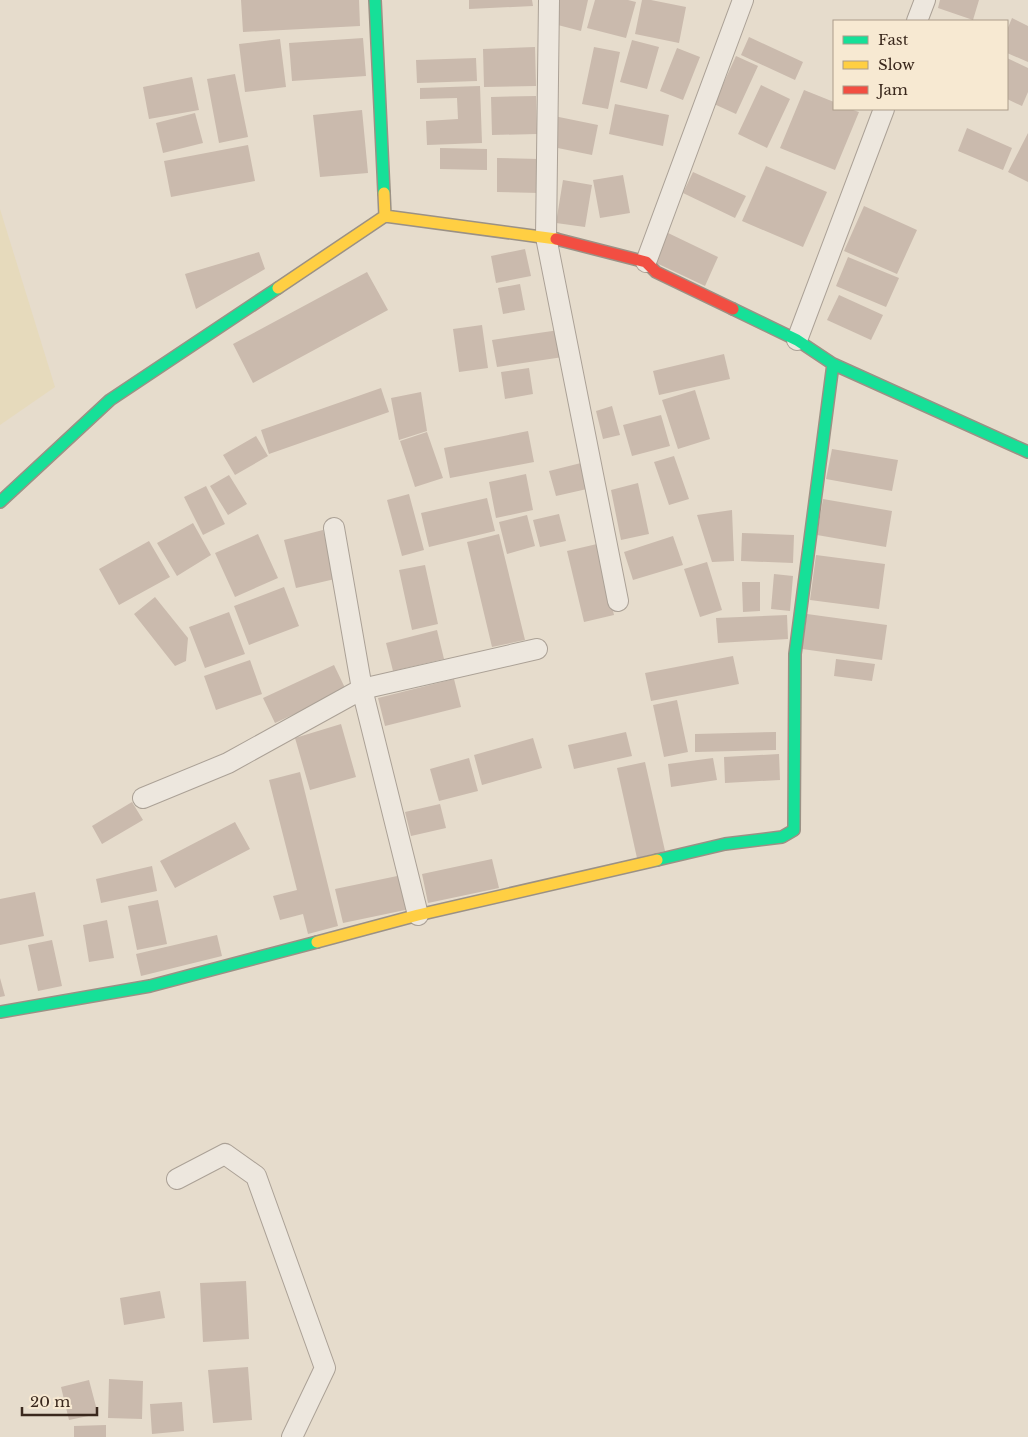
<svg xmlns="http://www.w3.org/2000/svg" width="1028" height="1437" viewBox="0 0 1028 1437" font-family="'Libre Baskerville',serif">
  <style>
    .farmland { fill: #e6dabc }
    .building { fill: #cabaad }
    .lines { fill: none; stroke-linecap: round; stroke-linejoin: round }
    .street-casing { stroke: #aba196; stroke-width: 22 }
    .fast-casing { stroke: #9b9185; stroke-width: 14 }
    .slow-casing { stroke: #9b9185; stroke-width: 14 }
    .jam-casing { stroke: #9b9185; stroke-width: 14 }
    .street { stroke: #ede7de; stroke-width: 20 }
    .fast { stroke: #16e098; stroke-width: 11 }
    .slow { stroke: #ffcf43; stroke-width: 11 }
    .jam { stroke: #f24e42; stroke-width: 11 }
  </style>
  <rect width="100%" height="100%" fill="#e6dccc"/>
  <path class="farmland" d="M0,209L55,387L0,425Z"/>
  <path class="building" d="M241,0H359L360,26L243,32Z
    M469,0H532L533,6L469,9Z
    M560,0H588L581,31L554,24Z
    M595,0H628L636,2L626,38L587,28Z
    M642,0H651L686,7L679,43L635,34Z
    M940,0H979L973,20L938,8Z
    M1012,18L1028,26V62L1007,53V30Z
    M749,37L803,62L795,80L741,55Z
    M363,38L366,76L292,81L289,43Z
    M280,39L286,87L245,92L239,44Z
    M632,40L659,47L647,89L620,82Z
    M535,47L536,86L484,87L483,49Z
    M594,47L620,52L608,109L582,104Z
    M677,48L700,57L683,100L660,91Z
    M736,56L758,66L736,114L714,104Z
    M476,58L477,81L417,83L416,60Z
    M1007,58L1028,68V92L1022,106L1007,99Z
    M235,74L248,137L219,143L207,79Z
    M192,77L199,110L149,119L143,87Z
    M761,85L790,99L767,148L738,134Z
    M480,86L482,143L427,145L426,121L458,119L457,98L420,99V88Z
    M804,90L834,102V109H850L859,112L835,170L780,148Z
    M536,96L537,134L492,135L491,97Z
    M615,104L669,115L663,146L609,134Z
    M362,110L368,173L320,177L313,115Z
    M195,113L203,143L163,153L156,123Z
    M554,116L598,125L592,155L548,146Z
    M967,128L1012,148L1003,170L958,151Z
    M1028,133V182L1008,172Z
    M248,145L255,181L171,197L164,161Z
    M440,148L487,149V170L440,169Z
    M497,158L539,159V193L497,192Z
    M766,166L827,192L803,247L742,221Z
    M693,172L746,196L735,218L683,193Z
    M623,175L630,213L600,218L593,180Z
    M563,180L592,185L585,227L556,223Z
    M864,206L917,230L897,274L844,251Z
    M666,232L718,257L705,286L652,261Z
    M525,249L531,276L496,283L491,256Z
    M259,252L265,269L196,309L185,274Z
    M848,257L899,278L886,307L836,286Z
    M367,272L388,310L253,383L233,344Z
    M520,284L525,310L503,314L498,288Z
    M839,295L883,315L871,340L827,320Z
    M482,325L488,368L459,372L453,329Z
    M559,330L563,357L497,367L492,340Z
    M724,354L730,379L659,395L653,371Z
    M529,368L533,394L505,399L501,372Z
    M381,388L389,412L269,454L261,430Z
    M695,390L710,439L678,449L662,400Z
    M421,392L427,431L399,440L391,398Z
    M612,406L620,435L603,439L596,411Z
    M661,415L670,446L632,456L623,425Z
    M528,431L534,462L450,478L444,448Z
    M427,432L443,478L415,487L400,441Z
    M256,436L268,456L235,475L223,455Z
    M832,449L898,460L892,491L826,479Z
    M674,456L689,499L669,505L654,462Z
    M581,463L587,489L556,496L549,471Z
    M526,474L533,510L496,518L489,482Z
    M229,475L247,504L228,515L210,486Z
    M638,483L649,534L621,540L611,490Z
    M206,486L225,524L203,535L184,497Z
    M409,494L424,550L402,556L387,500Z
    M487,498L495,531L429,547L421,513Z
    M823,499L892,511L886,547L817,535Z
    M732,510L734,561L712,562L697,515Z
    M559,514L566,541L540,547L533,520Z
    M527,515L535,546L507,554L499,522Z
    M193,523L211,555L177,576L157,543Z
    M323,530L335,579L296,588L284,540Z
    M742,533L794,535L793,563L741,561Z
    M258,534L278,578L235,597L215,553Z
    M499,534L525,640L492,647L467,542Z
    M673,536L683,565L633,580L624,552Z
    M149,541L170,577L119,605L99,569Z
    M597,544L614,615L584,622L567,551Z
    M816,555L885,564L879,609L810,600Z
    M707,562L722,610L700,617L684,569Z
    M425,565L438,624L412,630L399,570Z
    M774,574L793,576L790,611L771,609Z
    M742,582H760V611L743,612Z
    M284,587L299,626L249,645L234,606Z
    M155,597L188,638L186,661L175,666L134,614Z
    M229,612L245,654L205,668L189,627Z
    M807,614L887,625L882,660L802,649Z
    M787,615L788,639L718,643L716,618Z
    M437,630L444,659L393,671L386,643Z
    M733,656L739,684L651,701L645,673Z
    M836,659L875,664L872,681L834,676Z
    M250,660L262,694L216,710L204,676Z
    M334,665L346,690L275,723L263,698Z
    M454,679L461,707L385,726L378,698Z
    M677,700L688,752L664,757L653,705Z
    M341,724L356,777L310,790L295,738Z
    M626,732L632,756L574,769L568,745Z
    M776,732V750L695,752V734Z
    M533,738L542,768L482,785L474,755Z
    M779,754L780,780L725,783L724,757Z
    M469,758L478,791L439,801L430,769Z
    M713,758L717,780L671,787L668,764Z
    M645,762L665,851L637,858L617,768Z
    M300,772L338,926L308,934L303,914L280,920L273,896L297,890L269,780Z
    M132,802L143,820L102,844L92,826Z
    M440,804L446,828L411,836L405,812Z
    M235,822L250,849L175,888L160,861Z
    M492,859L499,888L428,903L422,874Z
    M152,866L157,891L101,903L96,879Z
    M402,875L410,909L343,923L335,889Z
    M35,892L44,936L0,945V899Z
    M158,900L167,944L137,950L128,906Z
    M107,920L114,958L89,962L83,925Z
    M217,935L222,956L141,976L136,954Z
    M52,940L62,986L38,991L28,945Z
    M0,978L5,996L0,997Z
    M246,1281L249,1339L203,1342L200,1283Z
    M160,1291L165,1318L124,1325L120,1298Z
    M248,1367L252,1420L213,1423L208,1370Z
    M109,1379L143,1381L142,1419L108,1418Z
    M89,1380L98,1414L69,1420L61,1387Z
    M182,1402L184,1431L152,1434L150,1404Z
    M106,1425V1437H74V1426Z"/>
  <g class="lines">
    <defs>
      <path id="street" d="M549,0L546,237L618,601
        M917,21L925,0
        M646,262L743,0
        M797,340L884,109
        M334,528L362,689L418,915
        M143,798L228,763L362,689L537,649
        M177,1179L225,1154L256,1176L325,1368L292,1437"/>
      <path id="fast" d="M375,0L384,193
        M733,309L797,340L833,364L1028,452
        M0,502L110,400L278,288
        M657,860L725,844L782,837L794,830L795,654L833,364
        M0,1012L150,986L317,942"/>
      <path id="slow" d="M385,216L556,239
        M278,288L385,216L384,193
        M317,942L418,915L657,860"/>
      <path id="jam" d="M556,239L646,262L656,272L733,309"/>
    </defs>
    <use href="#street" class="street-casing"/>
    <use href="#fast" class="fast-casing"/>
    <use href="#slow" class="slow-casing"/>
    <use href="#jam" class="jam-casing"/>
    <use href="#street" class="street"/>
    <use href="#fast" class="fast"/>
    <use href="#slow" class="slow"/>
    <use href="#jam" class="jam"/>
  </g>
  <rect x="833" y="20" width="175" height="90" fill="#f7e9d2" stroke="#ab9c8a"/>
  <rect x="843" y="36" width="25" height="8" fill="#16e098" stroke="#ab9c8a"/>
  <text x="878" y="45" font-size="15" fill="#3a281d">Fast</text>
  <rect x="843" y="61" width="25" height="8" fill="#ffcf43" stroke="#ab9c8a"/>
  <text x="878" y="70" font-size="15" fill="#3a281d">Slow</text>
  <rect x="843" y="86" width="25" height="8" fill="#f24e42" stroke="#ab9c8a"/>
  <text x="878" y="95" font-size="15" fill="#3a281d">Jam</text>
  <path d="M22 1407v8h75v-8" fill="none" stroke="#3a281d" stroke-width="2.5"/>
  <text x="30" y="1407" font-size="15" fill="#3a281d" stroke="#f7e9d2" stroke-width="4" paint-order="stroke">20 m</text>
</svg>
